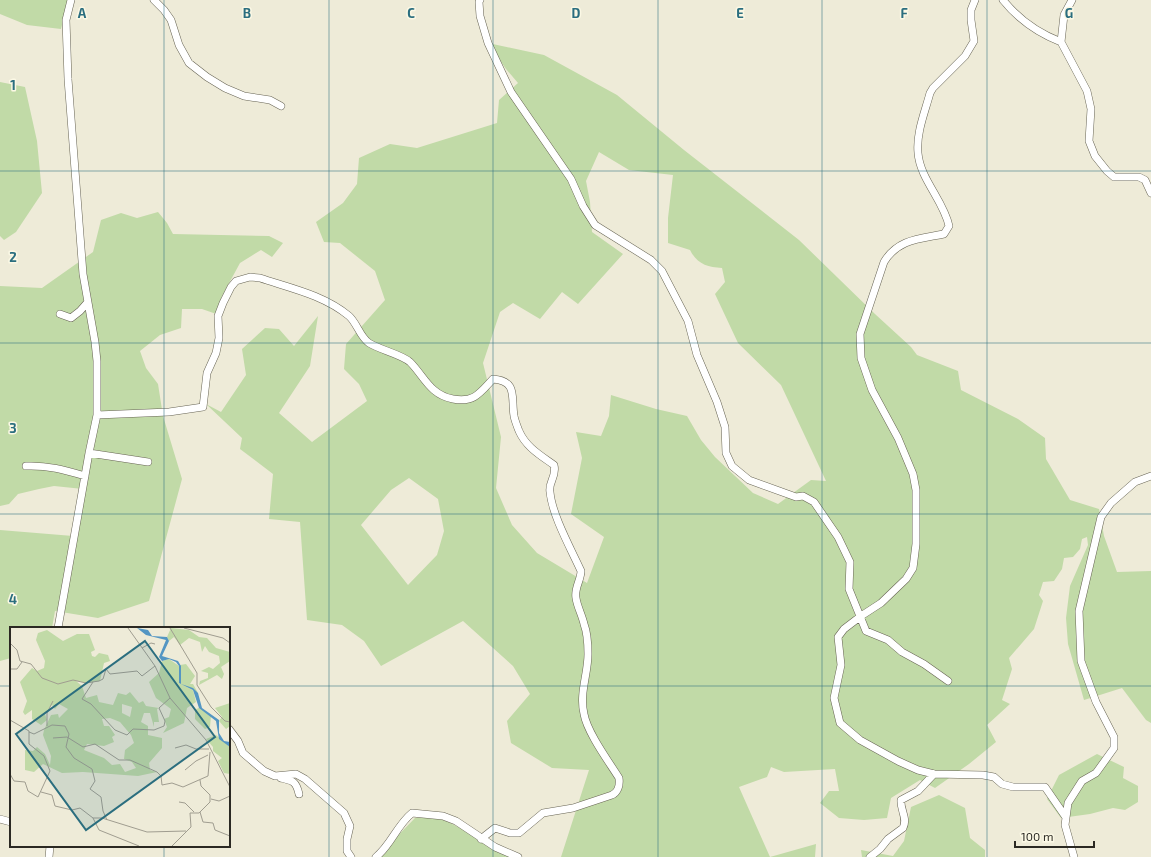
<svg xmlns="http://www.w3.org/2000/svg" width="1151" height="857" viewBox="0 0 1151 857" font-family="'Exo 2',sans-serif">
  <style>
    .green { fill: #c1daa7; fill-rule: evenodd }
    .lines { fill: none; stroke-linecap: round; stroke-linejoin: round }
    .minor-casing { stroke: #676454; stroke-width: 8 }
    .minor { stroke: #fff; stroke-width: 7 }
    .grid { fill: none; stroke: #2b6e7f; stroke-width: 1; stroke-opacity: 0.55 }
    .inset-road { fill: none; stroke: #a09d90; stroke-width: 1 }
    .view { fill: #2b6e7f; fill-opacity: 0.15; stroke: #2b6e7f; stroke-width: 2 }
    .inset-edge { fill: none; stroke: #2b2923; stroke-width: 2 }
    .grid-label { font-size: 13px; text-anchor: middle; font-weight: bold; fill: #2b6e7f; stroke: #fbf8e5; stroke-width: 3; stroke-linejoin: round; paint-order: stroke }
  </style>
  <rect width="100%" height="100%" fill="#eeebd8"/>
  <path class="green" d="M0,0H68L61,29L27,25L0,14Z
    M488,43L544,55L617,95L684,150L799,240L875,314L911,347L917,355L958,371L961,390L1018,419L1045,438L1046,459L1070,500L1099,509L1104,536L1117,572L1151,571V723L1146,720L1122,688L1084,700L1068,644L1066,618L1070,586L1088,545L1087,537L1082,539L1080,549L1073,557L1064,558L1062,569L1054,581L1043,582L1039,595L1043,601L1034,629L1009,658L1012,669L1002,700L1010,704L987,725L996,742L969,764L935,788L920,780L891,798L887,818L864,820L839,818L820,803L829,791H839L835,769L784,772L771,767L767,777L739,787L770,857H561L589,770L552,768L511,743L507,721L530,694L513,666L463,621L381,666L364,641L342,625L307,620L300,522L269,519L273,474L240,449L242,438L206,404L221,412L246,375L242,349L265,328L279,329L294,346L318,316L310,366L279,413L312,442L367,401L359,384L344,369L346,344L385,300L375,271L340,243L324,242L316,222L343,203L357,184L359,158L390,144L417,148L497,123L499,100L518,83L506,69ZM599,152L629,170L673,175L668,218V243L690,250C697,264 707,267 722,268L725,282L715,294L738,343L781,385L826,481L811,480L778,504L753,493L715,457L701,440L687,416L656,409L611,395L609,416L601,436L576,432L582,458L571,514L604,537L587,583L537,553L512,525L496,488L501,437L483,363L500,312L513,303L540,319L562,292L578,304L623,254L592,232L590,202L586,181ZM409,478L438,499L444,531L437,555L408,585L361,525L391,490Z
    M0,82L25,87L37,141L42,193L16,232L4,240L0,236Z
    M158,212L167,223L173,234L269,236L283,243L272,257L261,250L240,263L221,298L222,316L202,309H182L181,328L160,335L140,351L146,368L158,384L163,416L182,479L149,601L98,618L55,611L52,628H11V658L0,661V530L73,536L83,489L54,486L39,489L18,494L9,504L0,506V286L42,288L93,252L101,220L121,213L137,218Z
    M1097,754L1124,767L1123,778L1138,786V802L1125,810L1113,808L1090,814L1061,818L1047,799L1059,775Z
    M939,795L965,808L970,838L985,850V857H862L861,850L893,856L904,841L911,807Z
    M435,815L516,857H377L415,818Z
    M816,844L815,857H770Z"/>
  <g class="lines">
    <defs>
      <path id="minor" d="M154,0L164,10L171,20L179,45L189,63L207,77L225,88L244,96L270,100L281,106
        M480,0L479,2L480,16L488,43L511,92L571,179L583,206L595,225L651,260L662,271L688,321L697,355L717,402L725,427L726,453L732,466L749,480L796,497L803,496L814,502L838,537L850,562L849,589L866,631L888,640L902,652L924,664L948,681
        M975,0L971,10V20L974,41L965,56L933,88L930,93C925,112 916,133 918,153C920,179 944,201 949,226L944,234C919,239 898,239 884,262L860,334L861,358L872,390L898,438L913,474L916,490V544L913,568L906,579L881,603L861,616L844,629L838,637L841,665L834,698L840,723L860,740L898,761L918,770L934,774L983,775L994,777L1002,784L1013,787H1045L1065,816
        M1003,0C1019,20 1038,33 1061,42
        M1072,0L1064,15L1061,42L1087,91L1091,109L1089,141L1095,156L1107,171L1114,177H1139L1145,180L1151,193
        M60,314L71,318L80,311L87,303
        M97,415L169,412L203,407L207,373L216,353L219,338L218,316L223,303L231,287L236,281L250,277L260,278C290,288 324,295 349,316C357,323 360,337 369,343C380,350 401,354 410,362C424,376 430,395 453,399C474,403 480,393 493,379C518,381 511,397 514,416C515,421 517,426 519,431C526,447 540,455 554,465C557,477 548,482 550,492C552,515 571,549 581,571C581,580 574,588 576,598C577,606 582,615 584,624C587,632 588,645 588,654C588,674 579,694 584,714C587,732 609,762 619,778C620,785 618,792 612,795L573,808L543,813L519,833H510L495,828L481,839
        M89,453L148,462
        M26,466C47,465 65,470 85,476
        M58,628L89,453L97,415V361L95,342L83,274L68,79L66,20L71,0
        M229,729L238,741L243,753L264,771L275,776L296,774L305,779L344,813L350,826L347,839V851L351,857
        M281,778C293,781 296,781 299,794
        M0,819L11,822
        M49,857L50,846
        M376,857C391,845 397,825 412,813L443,816L456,821L495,847L518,857
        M870,857L880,849L888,839L903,828C908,818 900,810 901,800L918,791L934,774
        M1074,857L1065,825L1068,803L1082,781L1096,773L1114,748V737L1096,702L1081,661L1079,611L1101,517L1111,503L1135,482L1151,476"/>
    </defs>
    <use href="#minor" class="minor-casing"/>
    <use href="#minor" class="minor"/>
  </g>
  <path class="grid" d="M164,0V628M329,0V857M493,0V857M658,0V857M822,0V857M987,0V857M0,171H1151M0,343H1151M0,514H1151M0,686H11M229,686H1151M164,846V857"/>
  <g transform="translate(10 627)">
    <rect width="220" height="220" fill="#eeebd8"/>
    <path d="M161,1L179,3L189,10L197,11L206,21L220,25V34L211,40L214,47L212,52L207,48L189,58L190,54L198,51V46L191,44L199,40L203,42L210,36L209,29L199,25L195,19L192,25L190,15L179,11L170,18L164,10L159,14L157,10ZM37,3L53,14L67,7H79L85,23L81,25L82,29L85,30L89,26L98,28L100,34L94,36L90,54L76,56L66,54L72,59L76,71L87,68L89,75L103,78L108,66L116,68L120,65L129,76L133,74L136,79L149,81L147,82L149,95H144V100L140,86H134L131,95L138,99V108L152,111V121L139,136L140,143L147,145L128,149L73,145L52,146L33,137L24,145L15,143V123L23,124L27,120L35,127L40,138L41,129L33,108L34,103L41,88L48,87L49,91L58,82L49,77L45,82L42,78L35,87L37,93L31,98L22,92V83L15,88L13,85L17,74L10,55L22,41L27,44L34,41L35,34L26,13L28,6ZM112,77L122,80L120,90L112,86ZM100,91L110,95L121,108L124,116L115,123L114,132L122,135L126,141L115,145L110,137L102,138L94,131L74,123L77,117L94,119L104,115L102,110L105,108L99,99H94L92,92ZM159,32L169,39V56L183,63L186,75L177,81L174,96L153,106L157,100L154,92L159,90L161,82L146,71L139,55L149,46L152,34ZM176,37L185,49L180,57H183L188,66L171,57L170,38ZM220,76V99L216,102L209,94L212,90L205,81ZM190,80L201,89L200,100L195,102L185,92V83ZM206,108L220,120V147L214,146L208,134L212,131L203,124V120L196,112Z" fill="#c1daa7" fill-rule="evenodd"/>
    <path d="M127,1L138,3L142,9L157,10L159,14L152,29L168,34L171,39V57L183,61L188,66L192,81L209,93V106L214,114L220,115V120L209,112L206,94L189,81L183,63L169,56V39L166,35L159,32L152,34L149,30L156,13L136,8Z" fill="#5496c3"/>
    <path class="inset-road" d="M118,1L145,39L160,71L196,113L220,160M160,1L187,46V58L201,80L215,94L220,95M174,1L213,11L220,16M0,16L7,23L10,34L21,37L32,51L48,57L63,53L76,56L89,54L93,52L96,42L100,47L127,44L132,49L145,39M132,21L141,16L145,17M0,42H7L12,35M83,55L72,72L81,77L105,103L117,108L123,102L144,103L154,99L155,94L149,81L160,71M0,93L19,104V117L34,129L40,144L28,170L18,164L15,155L4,154L0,147M37,99V86L43,74M19,105L24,107L42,98L55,99L59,107L56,120L64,131L82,142L85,154L80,162L91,170L93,184L97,193M43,111L57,110L73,120L85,117L109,133H120L147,145L151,149L152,158L162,156L173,160L198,149L200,125M165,121L176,118L186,122H199M175,143L186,134L198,128M31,165L42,168L45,179L62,183L70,181L83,191L89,203L129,219M201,172L209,174L220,169M169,175L175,176L184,185M190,185L193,195L203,196L205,203L220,209M83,191H92L137,205L176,204M162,219L181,200L180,186H189L200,175V168L191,159L190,153"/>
    <path class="view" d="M135,14L205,110L76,203L6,107Z"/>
    <rect width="220" height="220" class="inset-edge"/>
  </g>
  <g class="grid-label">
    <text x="82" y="18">A</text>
    <text x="247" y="18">B</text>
    <text x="411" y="18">C</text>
    <text x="576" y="18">D</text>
    <text x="740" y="18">E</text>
    <text x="904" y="18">F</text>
    <text x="1069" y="18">G</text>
    <text x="13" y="90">1</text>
    <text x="13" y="262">2</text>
    <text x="13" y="433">3</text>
    <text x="13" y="604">4</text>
  </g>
  <path d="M1015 841v6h79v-6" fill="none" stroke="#2b2923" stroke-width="2"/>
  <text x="1021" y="841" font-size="12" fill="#2b2923" stroke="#fbf8e5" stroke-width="3" paint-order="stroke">100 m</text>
</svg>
